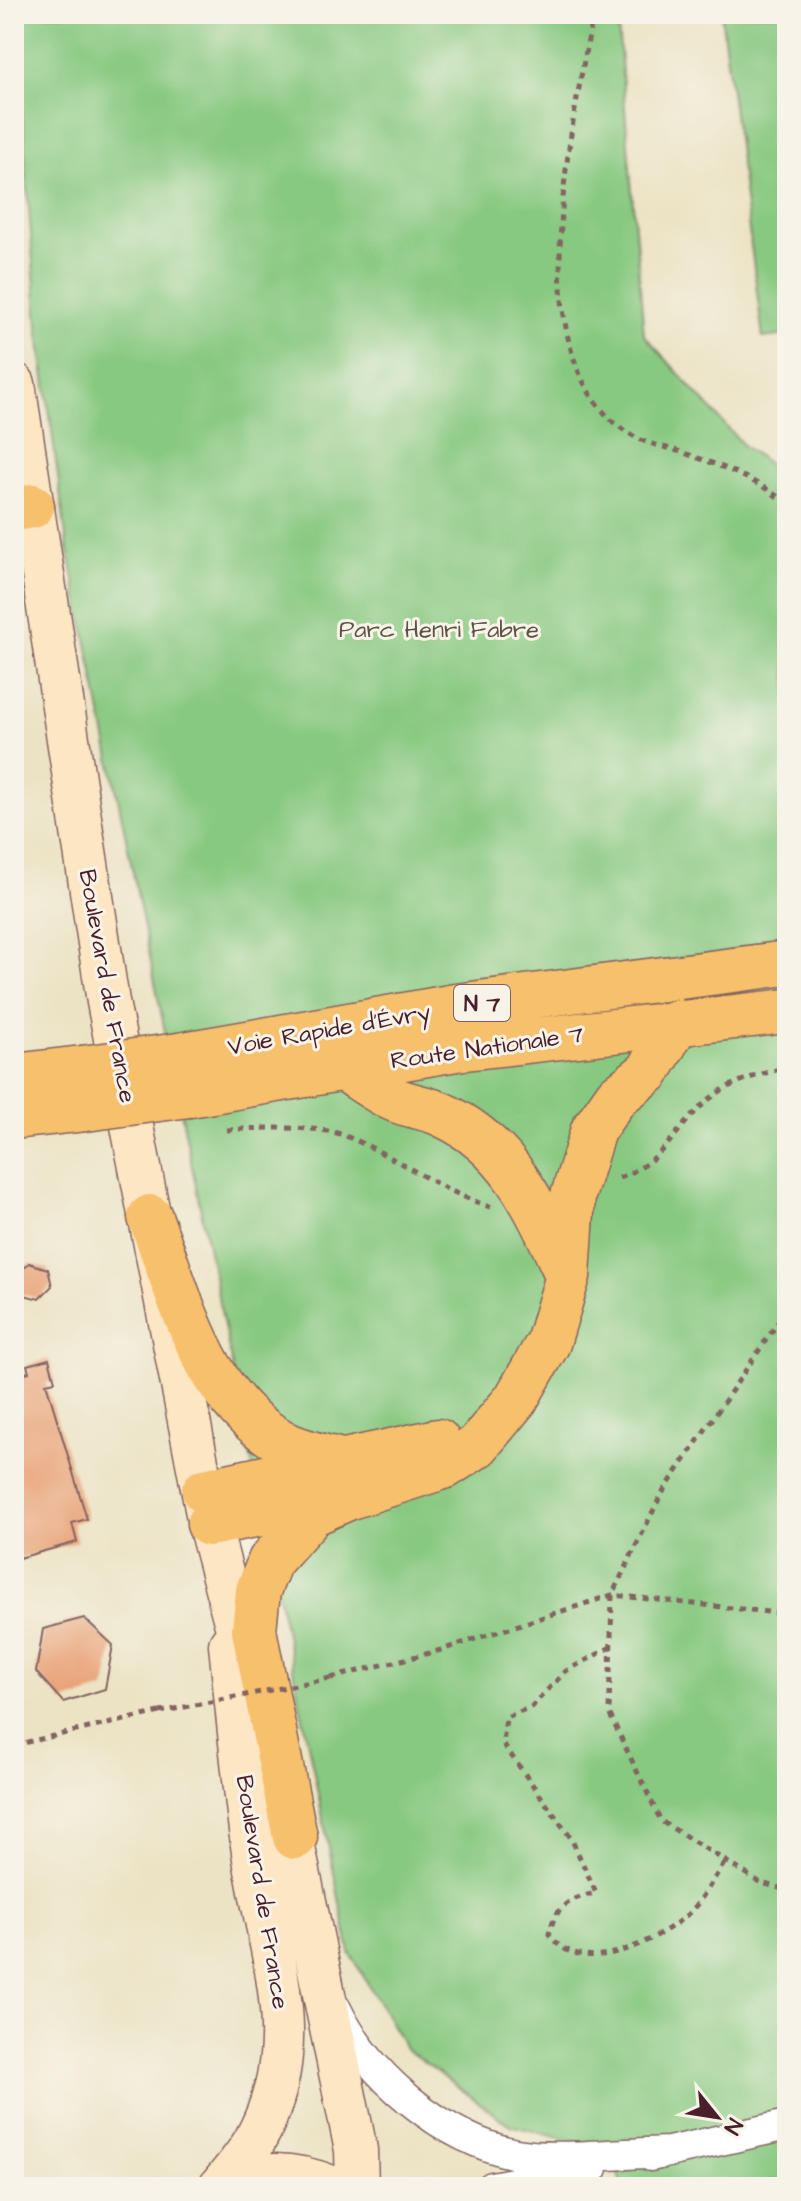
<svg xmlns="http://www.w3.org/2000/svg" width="801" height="2201" viewBox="0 0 801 2201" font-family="'Architects Daughter',sans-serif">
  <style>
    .green { fill: #88c981; stroke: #697456; stroke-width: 2 }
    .building { fill: #e8a074 }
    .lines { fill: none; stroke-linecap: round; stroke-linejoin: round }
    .minor-casing { stroke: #836461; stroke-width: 33 }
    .secondary-casing { stroke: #836461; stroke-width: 45 }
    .primary-casing { stroke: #836461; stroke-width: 47 }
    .path { stroke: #836461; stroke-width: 5; stroke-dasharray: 6 6; stroke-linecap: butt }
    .minor { stroke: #fff; stroke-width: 30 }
    .secondary { stroke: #fce6c4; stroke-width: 42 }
    .primary { stroke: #f7c06c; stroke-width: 44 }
    .primary-bridge-casing { stroke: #836461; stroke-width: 47; stroke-linecap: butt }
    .path-bridge { stroke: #836461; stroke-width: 5; stroke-dasharray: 6 6; stroke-linecap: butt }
    .primary-bridge { stroke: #f7c06c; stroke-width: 44 }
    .labels { text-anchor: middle; stroke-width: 6; stroke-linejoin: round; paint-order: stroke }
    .shield { fill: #f7f3e8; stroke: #7e5f64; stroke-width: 2 }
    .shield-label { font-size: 22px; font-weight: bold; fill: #4a1f2b }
    .park-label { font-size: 24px; fill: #5d5245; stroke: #f7f3e8 }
    .street-label { font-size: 24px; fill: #4a1f2b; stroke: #f7f3e8 }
  </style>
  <rect width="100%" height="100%" fill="#f7f3e8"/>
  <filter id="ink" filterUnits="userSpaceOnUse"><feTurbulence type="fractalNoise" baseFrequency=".0125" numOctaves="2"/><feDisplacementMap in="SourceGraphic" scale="16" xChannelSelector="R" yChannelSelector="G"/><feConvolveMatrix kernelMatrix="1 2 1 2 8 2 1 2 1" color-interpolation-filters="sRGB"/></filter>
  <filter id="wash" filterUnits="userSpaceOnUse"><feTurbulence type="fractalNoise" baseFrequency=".006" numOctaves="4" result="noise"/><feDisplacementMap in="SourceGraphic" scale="32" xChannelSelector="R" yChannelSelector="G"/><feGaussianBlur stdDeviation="1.8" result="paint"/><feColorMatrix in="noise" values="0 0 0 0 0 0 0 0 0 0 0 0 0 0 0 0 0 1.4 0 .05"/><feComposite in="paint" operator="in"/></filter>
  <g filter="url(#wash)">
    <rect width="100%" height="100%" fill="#ece3c4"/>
    <path class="green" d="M14,14H617L644,335L744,446L787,477V2187H622L611,2151L510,2125L405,2048L350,1953L67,544L38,326Z
      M721,14H787V335L763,338Z"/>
    <g id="blocks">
      <path class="building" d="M29,1263L48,1269L52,1286L39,1299L20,1294L15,1277Z
        M49,1359L55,1381L46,1383L87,1519L72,1523L77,1542L19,1558L14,1540V1376L29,1372L27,1365Z
        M84,1618L113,1645L105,1689L63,1702L36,1672L43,1629Z"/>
    </g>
  </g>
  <g filter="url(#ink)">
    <use href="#blocks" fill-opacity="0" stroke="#836461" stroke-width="2"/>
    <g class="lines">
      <defs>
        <path id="minor" d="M336,2009C368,2076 443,2139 516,2154C554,2161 627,2153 668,2152
          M651,2156L787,2125
          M492,2187L593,2168"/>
        <path id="secondary" d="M14,384L108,1002L209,1524L249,1674
          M285,1804L356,2150L357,2187
          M221,2186C232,2172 245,2158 254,2142C311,2041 266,1949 252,1845C243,1779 237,1711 230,1645
          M220,2187C259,2170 293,2172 332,2187"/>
        <path id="primary" d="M14,509L32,506
          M179,1055L456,1006L787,963
          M344,1069C359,1078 375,1090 391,1098C407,1106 427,1107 443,1115C509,1145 537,1209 565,1270
          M14,1076L82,1068
          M189,1095L456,1049L787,1011
          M14,1117L78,1110
          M150,1217C181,1298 203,1403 288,1445C306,1453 328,1457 347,1463
          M204,1491L438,1441
          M209,1524L328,1501
          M295,1837L254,1630L258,1591L270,1561L312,1514L350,1497L446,1466L477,1446L516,1399L548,1343L568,1276L573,1196L593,1130L616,1097L648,1072L678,1022"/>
      </defs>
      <use href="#minor" class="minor-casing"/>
      <use href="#secondary" class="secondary-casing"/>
      <use href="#primary" class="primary-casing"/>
      <path class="path" d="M593,14C573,124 511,372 637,438C649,444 665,447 678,451C716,464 756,478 787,504
        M227,1130C254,1128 318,1125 343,1135C395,1155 437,1190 491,1207
        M619,1178C667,1159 673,1130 707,1101C730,1081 759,1075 787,1067
        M787,1309L661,1495L612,1595L609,1713L661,1821L761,1883L787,1890
        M611,1647L566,1671L531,1707L506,1717L503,1744L571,1838L596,1893C569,1899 556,1905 549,1934C579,1980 658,1942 690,1912C704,1898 714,1877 726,1861
        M331,1678L441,1650L612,1595L787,1614
        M14,1745L160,1712"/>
      <use href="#minor" class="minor"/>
      <use href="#secondary" class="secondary"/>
      <use href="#primary" class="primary"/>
      <defs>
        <path id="primary-bridge" d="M82,1068L179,1055
          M78,1110L189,1095"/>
      </defs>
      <use href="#primary-bridge" class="primary-bridge-casing"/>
      <path class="path-bridge" d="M160,1712L331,1678"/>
      <use href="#primary-bridge" class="primary-bridge"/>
    </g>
  </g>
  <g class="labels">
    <rect class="shield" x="454" y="985" width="56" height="36" rx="6"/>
    <g class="shield-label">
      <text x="482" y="1011">N 7</text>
    </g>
    <g class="park-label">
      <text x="439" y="637">Parc Henri Fabre</text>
    </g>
    <g class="street-label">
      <text transform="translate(108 986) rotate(80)" y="8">Boulevard de France</text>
      <text transform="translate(329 1029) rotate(-10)" y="8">Voie Rapide d'Évry</text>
      <text transform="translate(487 1047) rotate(-8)" y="8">Route Nationale 7</text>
      <text transform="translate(263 1892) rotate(81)" y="8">Boulevard de France</text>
    </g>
  </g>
  <rect width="801" height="2201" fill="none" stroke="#f7f3e8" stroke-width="48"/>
  <g transform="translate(717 2117) rotate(120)" stroke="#f7f3e8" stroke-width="6" paint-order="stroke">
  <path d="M0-6L14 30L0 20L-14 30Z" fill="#4a1f2b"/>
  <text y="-12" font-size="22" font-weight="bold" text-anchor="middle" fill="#4a1f2b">N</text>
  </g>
</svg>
